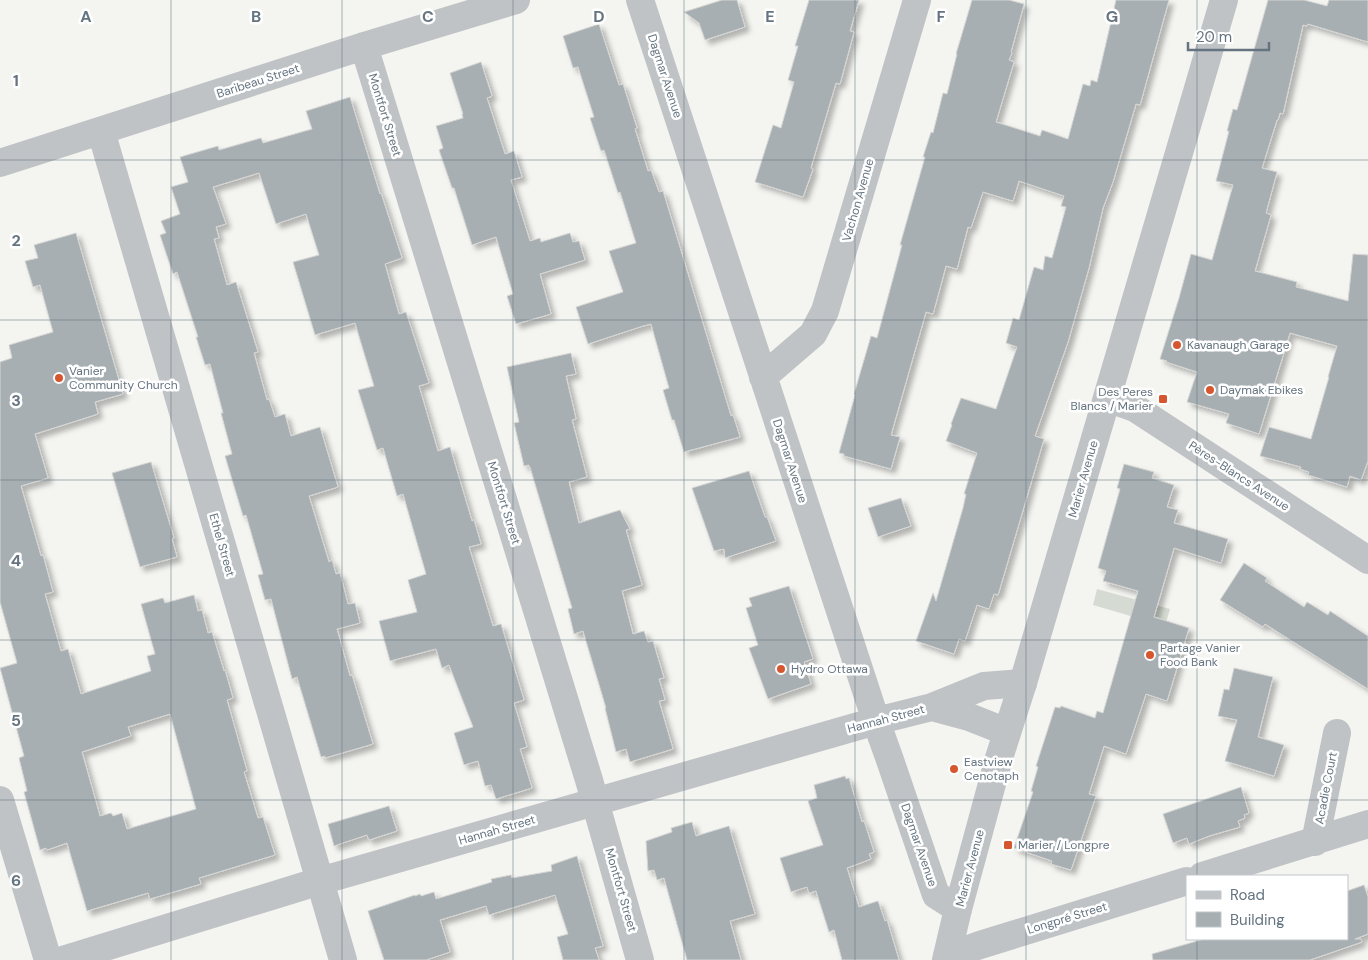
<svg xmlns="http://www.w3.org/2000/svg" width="1368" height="960" viewBox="0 0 1368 960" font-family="'DM Sans',sans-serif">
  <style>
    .green { fill: #d5dbd2 }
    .building { fill: #a7afb3; stroke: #d5d5d3; fill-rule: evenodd; filter: url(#shadow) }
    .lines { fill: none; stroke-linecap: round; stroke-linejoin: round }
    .minor { stroke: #bfc3c6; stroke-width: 28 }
    .tertiary { stroke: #bfc3c6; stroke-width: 28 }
    .grid { fill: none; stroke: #657480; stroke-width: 1; stroke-opacity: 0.55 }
    .poi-dot { fill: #d6572f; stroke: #fff; stroke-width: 2 }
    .labels { text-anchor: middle; stroke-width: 5; stroke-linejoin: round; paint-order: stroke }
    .street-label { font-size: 12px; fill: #657480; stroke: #fff }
    .poi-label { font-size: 12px; fill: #657480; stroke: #fff; text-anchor: start }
    .grid-label { font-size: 16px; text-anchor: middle; font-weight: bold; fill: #657480; stroke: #fff; stroke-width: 5; stroke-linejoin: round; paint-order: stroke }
  </style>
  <defs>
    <filter id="shadow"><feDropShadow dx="4.5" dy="4.5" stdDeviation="2.5" flood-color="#0004"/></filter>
  </defs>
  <rect width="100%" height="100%" fill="#f4f4f1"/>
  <path class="green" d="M1097,589L1170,609L1165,626L1093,605Z"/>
  <path class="building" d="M722,0H737L745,27L705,40L699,23L684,12Z
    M809,0H859L850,31L854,32L840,84L836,83L812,164L811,168L813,169L803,197L755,182L773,125L781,128L794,82L788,80L798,46H795Z
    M972,0H1009L1024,4L1011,52L1012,53L1009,60L1014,62L996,122L1040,136L1042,130L1068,139L1083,84L1090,86L1091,80L1097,82L1116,0H1169L1140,105L1136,104L1113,182L1103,208L1089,268L1068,342L1035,436L1044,439L998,595L994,594L989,609L977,605L965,641L959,639L954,654L916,641L933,593L936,601L963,508L966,494H964L977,453L946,441L952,425L951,424L961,398L996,409L1017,347L1006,343L1013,318L1019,320L1034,267L1043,270L1045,256L1052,258L1066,207L1061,206L1064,196L1019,181L1013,201L983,192L971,228L968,227L957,269L946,266L933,314L926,312L891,435L900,437L891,469L844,456V454L839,453L855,395L854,394L871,336L877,338L902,245H900L925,157H923L931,132L933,133L943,93L947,94L957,54H956Z
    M1268,0H1304L1327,6L1329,0H1368V42L1308,24L1307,26L1303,25L1283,114L1280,113L1278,120H1277L1262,168L1277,172L1266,213L1271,215L1255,271L1297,282L1296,287L1348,301L1353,254L1368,255V461L1361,480L1350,476L1347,487L1308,475L1309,472L1300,469L1301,467L1260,456L1269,427L1311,439L1329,377H1328L1337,346L1290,333L1259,434L1226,423L1229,414L1187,402L1197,372L1166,362L1167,361L1160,359L1179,298L1191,254L1212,260L1233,185L1216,181L1229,131H1227L1233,109L1237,110Z
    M599,24L619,85L623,84L637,128L635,129L648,171L651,170L659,192L663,191L731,416L733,415L740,437L684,452L674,420H672L663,390L669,388L651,324L643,326L588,344L576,307L623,292L609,251L636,243L620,192L618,193L604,150L601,151L590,118L594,117L578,67L573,68L563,36Z
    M481,62L492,96L487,98L505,154L514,151L522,177L511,180L530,241L540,238L541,242L570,233L573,242L579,241L585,260L540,274L551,314L516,324L507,296L513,294L496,237L472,245L454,188H452L439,150L443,148L436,126L463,118L462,114H463L450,73Z
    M350,97L380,194L381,193L402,258L385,264L399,314L406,312L429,383L419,386L438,451L450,447L472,521L474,520L481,544L469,547L493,626L501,624L524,700L514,703L527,747L520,749L532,788L496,799L491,785L485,786L478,761L464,765L454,733L473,727L449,665L442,668L436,649L390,661L379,621L417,612L408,580L426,574L403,494L397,496L383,448L377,450L358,390L374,386L355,323L315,335L293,262L319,255L306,214L276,224L259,173L213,187L226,224L216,227L219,238L214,239L227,285L236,282L258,352L254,353L267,400L269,399L275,417L285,414L291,436L320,427L338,487L309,496L329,562L332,560L336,574L340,573L348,604L355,603L360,623L337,629L350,676L352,675L373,744L325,758V756L321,757L297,677L292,679L271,599L265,600L258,575L263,574L246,515L243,516L225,456L232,454L221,413H223L210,364L205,365L197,340L196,337H198L177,272L173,274L160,235L166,233L161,221L180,214L171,187L188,182L180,157L218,146L219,150L261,138L263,143L312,129L306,111Z
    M76,233L123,394L95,402L98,414L35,434L48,478L21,486L41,556L43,555L53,592L45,594L61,651L68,649L81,694L151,671L147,656L155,654L141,604L163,598L165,603L194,595L198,611L202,610L208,633L212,632L224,671L225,670L233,698L227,700L247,771L244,772L258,818L263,817L275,855L199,878L201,884L150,899L148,893L87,911L67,843L47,850L46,848L40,850L24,792L27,791L19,758L24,756L0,668L17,663L0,602V362L12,358L9,345L53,332L40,285L33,287L25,261L38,258L34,245ZM170,714L196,809L127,829L122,813L113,816L111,813L100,816L82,752L131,736L128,727Z
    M571,353L576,374L566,376L576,419L572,420L587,477L569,482L579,523L620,510L630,529L626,530L642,585L622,591L633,634L644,631L648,642L653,641L664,678L659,679L665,700L659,701L673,749L630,762L626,749L616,752L605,708H606L583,631L574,634L568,609L572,608L530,467H529V465L524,466L514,423L519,422L507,367Z
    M151,462L174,538L172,539L177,557L140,567L112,473Z
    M1124,464L1154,472L1152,478L1174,485L1167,507L1178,510L1174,523L1228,539L1221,563L1174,548L1154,617L1189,628L1167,701L1146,694L1126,754L1104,746L1089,794L1096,796L1071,870L1051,864L1052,861L1014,848L1033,792L1031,791L1038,767L1036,766L1055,707L1060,708L1061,706L1095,718L1097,711L1103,713L1138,591L1103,581L1106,571L1098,568L1120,489L1117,488Z
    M749,471L765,517H767L776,541L725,558L724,549L714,551L692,488Z
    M901,498L911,526L878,537L868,508Z
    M1244,563L1267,578L1265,581L1304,607L1307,602L1328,615L1330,611L1368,636V689L1265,624L1263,627L1220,600Z
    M789,586L813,659L804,662L811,684L768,699L749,648L758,645L746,608L752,606L749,598Z
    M1234,668L1273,677L1258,737L1284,745L1274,776L1225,761L1237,720L1218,716L1224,689L1229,690Z
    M845,776L846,779L849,778L862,822L864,821L874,852L869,854L871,859L847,868L859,907L878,901L885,921L887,920L899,960H842L834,930L829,932L816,891L809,893L807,887L791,892L780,858L823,845L808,801L817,798L814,785Z
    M1241,787L1249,813L1244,815L1245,818L1238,821L1240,827L1209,836L1189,844L1187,838L1173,843L1163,814Z
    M389,806L397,831L369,840L367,835L334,846L328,824Z
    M692,822L696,836L729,826L755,914L730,921L741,960H687L664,878L657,880L654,870L648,871L646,841L672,832L671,828Z
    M577,856L603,946L595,948L599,960H563L557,937L568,934L555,895L489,915L486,906L440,920L450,952L426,960H384L368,911L415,895V896L420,894L421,896L434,892L436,899L492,882L491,879L511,875L512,878L552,871L551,865Z
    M1364,885L1368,897V934L1355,939H1361L1362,942L1310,960H1153L1152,954L1204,939H1347V891Z"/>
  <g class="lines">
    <path class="minor" d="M640,0L876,721L890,760L936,895L958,909
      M364,46L589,780L640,960
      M101,131L343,960
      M0,163L364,46L516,0
      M763,377L813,334L825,311L917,0
      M932,707L969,717L1007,732
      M0,800L48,960
      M1315,842L1337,733
      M1202,876L1368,824
      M947,957L980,945L1187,881
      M63,960L320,881L876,721L932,707L984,686L1023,683"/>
    <path class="tertiary" d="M1107,398L1135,408L1368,560
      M946,960L958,909L999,758L1023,683L1224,0"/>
  </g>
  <path class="grid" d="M171,0V960M342,0V960M513,0V960M684,0V960M855,0V960M1026,0V960M1197,0V876M0,160H1368M0,320H1368M0,480H1368M0,640H1368M0,800H1368M1197,939V960"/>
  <g class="poi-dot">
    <circle cx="1177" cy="345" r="5"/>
    <circle cx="59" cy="378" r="5"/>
    <circle cx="1210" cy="390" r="5"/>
    <rect x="1158" y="394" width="10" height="10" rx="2.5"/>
    <circle cx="1150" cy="655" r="5"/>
    <circle cx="781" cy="669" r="5"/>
    <circle cx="954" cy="769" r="5"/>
    <rect x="1003" y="840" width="10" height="10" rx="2.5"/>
  </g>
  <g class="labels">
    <g class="street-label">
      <text transform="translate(665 76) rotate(72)" y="4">Dagmar Avenue</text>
      <text transform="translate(258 81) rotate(-18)" y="4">Baribeau Street</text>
      <text transform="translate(385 115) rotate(73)" y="4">Montfort Street</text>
      <text transform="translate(858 200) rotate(-74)" y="4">Vachon Avenue</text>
      <text transform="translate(790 461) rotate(72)" y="4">Dagmar Avenue</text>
      <text transform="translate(1239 476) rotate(33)" y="4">Pères-Blancs Avenue</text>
      <text transform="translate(1083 479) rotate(-74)" y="4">Marier Avenue</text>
      <text transform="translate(504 503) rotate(73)" y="4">Montfort Street</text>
      <text transform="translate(222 545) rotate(74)" y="4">Ethel Street</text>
      <text transform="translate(886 719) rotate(-15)" y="4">Hannah Street</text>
      <text transform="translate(1326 788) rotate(-79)" y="4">Acadie Court</text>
      <text transform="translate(497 830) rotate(-16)" y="4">Hannah Street</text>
      <text transform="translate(919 845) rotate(71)" y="4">Dagmar Avenue</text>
      <text transform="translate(970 868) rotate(-75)" y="4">Marier Avenue</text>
      <text transform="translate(621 890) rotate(74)" y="4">Montfort Street</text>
      <text transform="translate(1067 918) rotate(-17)" y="4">Longpré Street</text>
    </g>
    <g class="poi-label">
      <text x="1187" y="349">Kavanaugh Garage</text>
      <text x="69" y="375">Vanier<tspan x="69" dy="14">Community Church</tspan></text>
      <text x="1220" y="394">Daymak Ebikes</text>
      <text x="1153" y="396" text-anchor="end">Des Peres<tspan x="1153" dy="14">Blancs / Marier</tspan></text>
      <text x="1160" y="652">Partage Vanier<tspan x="1160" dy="14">Food Bank</tspan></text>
      <text x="791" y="673">Hydro Ottawa</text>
      <text x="964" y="766">Eastview<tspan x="964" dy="14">Cenotaph</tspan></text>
      <text x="1018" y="849">Marier / Longpre</text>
    </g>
  </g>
  <g class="grid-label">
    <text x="86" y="22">A</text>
    <text x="256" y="22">B</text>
    <text x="428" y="22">C</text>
    <text x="599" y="22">D</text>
    <text x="770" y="22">E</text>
    <text x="941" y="22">F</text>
    <text x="1112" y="22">G</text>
    <text x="16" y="86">1</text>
    <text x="16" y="246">2</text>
    <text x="16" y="406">3</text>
    <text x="16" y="566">4</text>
    <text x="16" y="726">5</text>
    <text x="16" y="886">6</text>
  </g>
  <rect x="1186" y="875" width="162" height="65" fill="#ffffff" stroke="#c1c7cc"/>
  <rect x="1196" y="891" width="25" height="8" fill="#bfc3c6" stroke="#c1c7cc"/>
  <text x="1230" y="900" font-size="15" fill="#657480">Road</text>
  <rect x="1196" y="912" width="25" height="15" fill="#a7afb3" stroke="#c1c7cc"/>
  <text x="1230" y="925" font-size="15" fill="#657480">Building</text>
  <path d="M1188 42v8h81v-8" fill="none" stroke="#657480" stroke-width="2.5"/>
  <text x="1196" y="42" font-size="15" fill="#657480" stroke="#ffffff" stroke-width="4" paint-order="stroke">20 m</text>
</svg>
